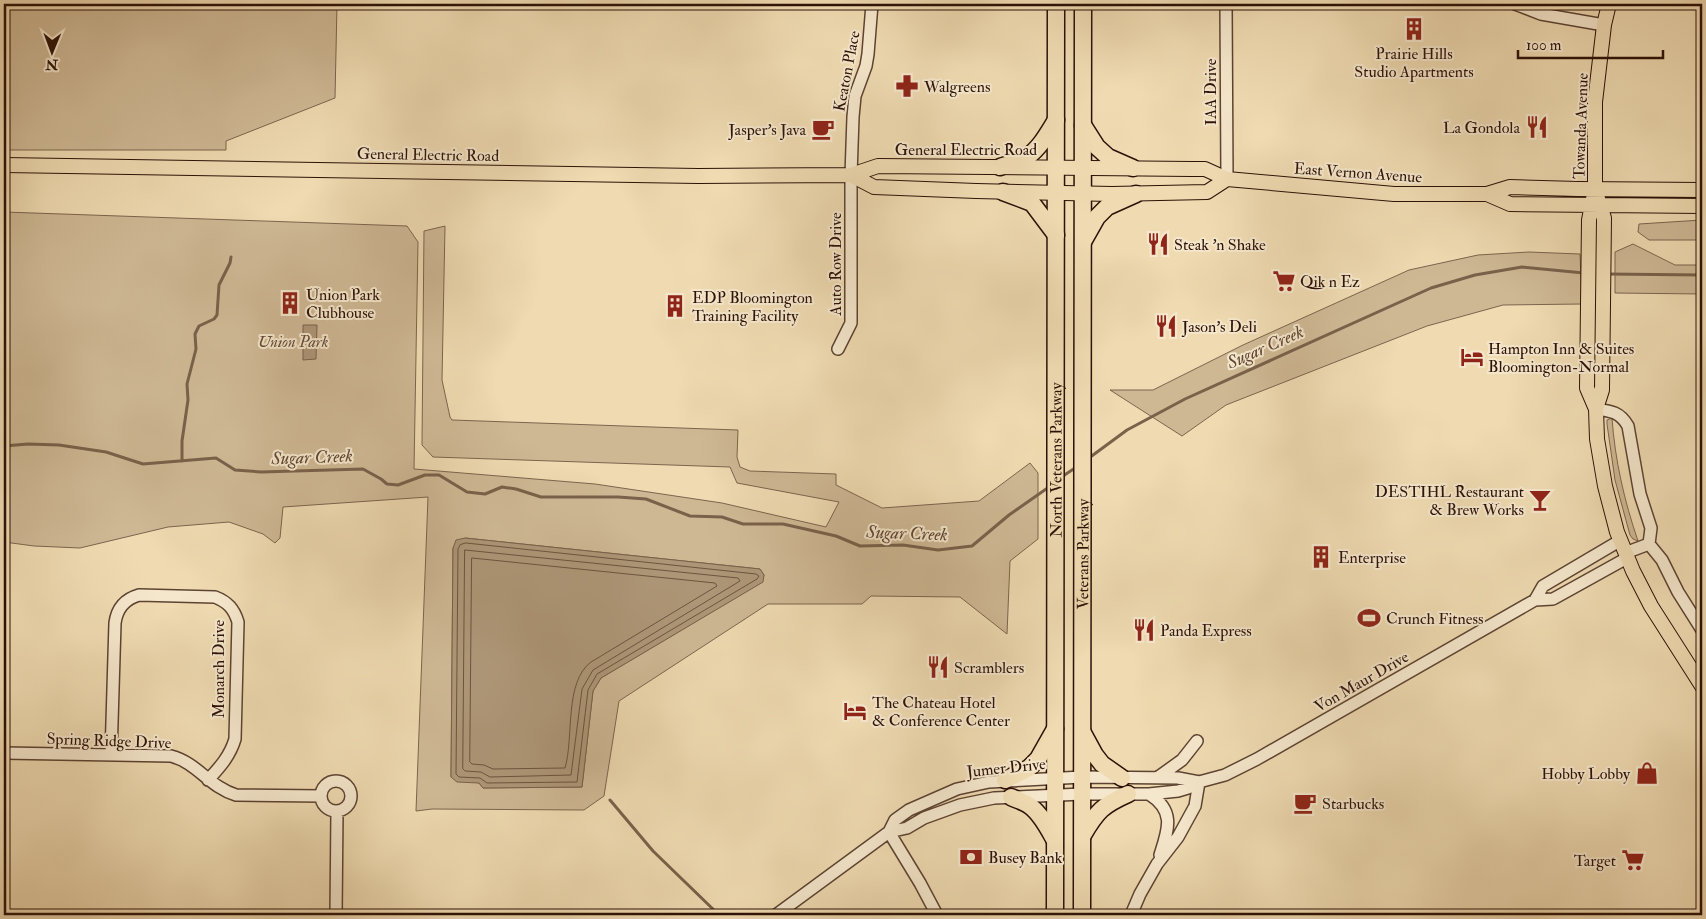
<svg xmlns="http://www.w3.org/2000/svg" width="1706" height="919" viewBox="0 0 1706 919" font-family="'IM FELL Double Pica',serif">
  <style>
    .green { fill: #ceb894; stroke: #7d644e; fill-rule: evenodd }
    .water { fill: #ad9677; stroke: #79614a }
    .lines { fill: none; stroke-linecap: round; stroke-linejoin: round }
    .shore { stroke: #6c543f; stroke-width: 1 }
    .stream { stroke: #79614a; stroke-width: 3 }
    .minor-casing { stroke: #5d4332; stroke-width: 14 }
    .major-casing { stroke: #2c1107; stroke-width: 16 }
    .highway-casing { stroke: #2c1107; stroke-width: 19 }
    .minor { stroke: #f5e7cc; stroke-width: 11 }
    .major { stroke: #efdab1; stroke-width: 14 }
    .highway { stroke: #efdab1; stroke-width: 16 }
    .labels { text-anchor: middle; stroke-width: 4; stroke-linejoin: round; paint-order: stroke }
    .poi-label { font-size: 16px; fill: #2c1107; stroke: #f5e7cc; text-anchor: start }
    .street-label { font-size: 16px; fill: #2c1107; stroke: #f5e7cc }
    .park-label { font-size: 16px; font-style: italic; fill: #654b38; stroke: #f5e7cc }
    .water-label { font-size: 18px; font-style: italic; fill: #604634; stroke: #f5e7cc }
  </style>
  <rect width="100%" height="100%" fill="#efdab1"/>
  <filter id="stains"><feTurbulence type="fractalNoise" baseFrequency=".004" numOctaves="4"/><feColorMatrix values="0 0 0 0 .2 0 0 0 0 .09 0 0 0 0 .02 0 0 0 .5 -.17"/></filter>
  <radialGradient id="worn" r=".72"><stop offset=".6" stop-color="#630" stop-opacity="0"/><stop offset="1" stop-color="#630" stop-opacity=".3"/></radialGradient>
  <path class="green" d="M4,4H337L335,98L226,141V150H4Z
    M4,212L407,226L418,242L414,469L595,484L722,503L826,527L839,502L737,483L730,467L433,457L422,445L424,231L445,226L442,380L450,417L452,420L738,430L737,457L740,467L750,471L836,474V485L882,508L979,501L1030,463L1038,473V539L1010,561L1007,634L960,597L871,596L862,604H768L619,701L604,796L584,810L432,809L416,811L428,497L283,507L280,538L275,543L263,534L229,522L168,527L80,548L34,546L4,542ZM465,538L760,569L764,575L762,582L601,678L593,691L582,787L483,788L479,783L451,777L453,548Z
    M1702,220V240H1649L1638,232L1639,224Z
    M1633,244L1675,265H1702V294L1615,293V252Z
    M1529,252L1580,254L1582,304L1503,305L1427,326L1226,405L1182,436L1110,390H1153L1243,345L1409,270L1478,255Z
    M1612,418C1615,460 1624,500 1638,541L1633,539L1630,535L1615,480L1607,424V420Z"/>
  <path class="water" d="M303,325H317L316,359L303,360Z
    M465,538L760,569L764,575L763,582L601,678L593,691L582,787L483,788L479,783L457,782L451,777L453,548L456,540Z"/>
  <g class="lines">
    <path class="shore" d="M466,543L756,574L759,576L757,579L597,674L588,690L577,782L487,783L480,778L459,777L456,774L458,549L460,545Z
      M465,550L738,578L740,581L593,670L582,689L571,775L490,777L481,772L465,771L463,769Z
      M472,558L715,583L717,586L591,662C564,682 574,738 565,768L493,769L484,765L472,764L470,762Z"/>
    <path class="stream" d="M1607,274L1702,275
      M4,446L28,444L59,445L106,452L143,464L216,458L235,470L261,472L363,469L381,479L387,484L398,485L425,475H439L467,492L485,494L502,487L516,489L541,497H618L646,499L690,516L722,517L743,524H783L836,536L860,546L903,545L938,550L972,546L1009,515L1049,487
      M1089,458L1127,430L1185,399L1431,288L1475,275L1522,267L1584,273
      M182,461V441L188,400L187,384L196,349L195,334L199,326L214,319L217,315L219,285L230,263L231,257
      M1060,478L1078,466
      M610,800L653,851L716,912"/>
    <defs>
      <path id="minor" d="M1226,4L1227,179
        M1515,4L1541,14L1604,25
        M838,349L851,323V175L853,117L855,96L866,66L868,54L872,4
        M1596,409C1611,411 1620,412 1628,426L1640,494L1651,528L1649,544L1662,560L1678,592L1702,630
        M1625,553L1649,544
        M1535,600L1543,586L1621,540
        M4,753L171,756C198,763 209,787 236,795L321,796
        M111,755L115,623C117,608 125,599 139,595L215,597C228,602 234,609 238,622L235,739C230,756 220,767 208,780
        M1157,778L1182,760L1197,741
        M321 796a15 15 0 1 1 30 0a15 15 0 1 1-30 0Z
        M1149,794C1176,811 1168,830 1160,855
        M889,832L895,820L909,810L957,789L989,782L1082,777L1178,778L1199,782
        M889,832L920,883L937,915
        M336,915L337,811
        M776,915L889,832L907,828L924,818L960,805L994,798L1082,794H1149L1178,791L1188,788L1199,782L1225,775L1257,759L1535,600L1553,599L1627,558
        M1131,915L1140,894L1157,864L1178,837L1195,806L1199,782"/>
      <path id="major" d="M4,165L698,176L851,175L878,166L1192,169H1205L1227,179L1394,194H1487L1510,187L1578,189L1702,190
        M851,175L874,187L976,191L1112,194L1207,192L1227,179
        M1595,189L1604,218L1602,390L1596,409L1597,439L1605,486L1617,532L1633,571L1651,606L1702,686
        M1487,194L1510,204L1702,206
        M1596,409L1587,388L1589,220L1595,189V102L1604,25L1609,4"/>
      <g id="highway">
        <path d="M1083,125L1097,147L1108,157L1133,168"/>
        <path d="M1000,167C1009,164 1019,162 1027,157C1040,148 1048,133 1056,120"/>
        <path d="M1003,192L1032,203L1056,235"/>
        <path d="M1084,240L1097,217L1107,207L1136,194"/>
        <path d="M1083,733L1095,755L1102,764L1122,778"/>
        <path d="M1005,780L1029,768L1038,759L1055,729"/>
        <path d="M1011,797C1017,800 1025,802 1030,806C1041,814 1048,828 1054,839"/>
        <path d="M1083,835C1097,811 1103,805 1128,794"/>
        <path id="s1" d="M1055,915L1056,4"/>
        <path id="s2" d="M1082,915L1083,4"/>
      </g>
    </defs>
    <use href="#minor" class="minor-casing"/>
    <use href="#major" class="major-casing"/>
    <use href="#highway" class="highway-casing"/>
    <use href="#minor" class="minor"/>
    <use href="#major" class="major"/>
    <use href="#highway" class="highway"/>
  </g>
  <defs>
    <symbol id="building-bare" viewBox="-9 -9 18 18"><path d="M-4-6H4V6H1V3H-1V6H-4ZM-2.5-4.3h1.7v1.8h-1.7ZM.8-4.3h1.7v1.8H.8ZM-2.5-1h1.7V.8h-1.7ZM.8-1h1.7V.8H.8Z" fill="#8f2418" stroke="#f5e7cc" stroke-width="2.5" paint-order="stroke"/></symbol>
    <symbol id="pharmacy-bare" viewBox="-9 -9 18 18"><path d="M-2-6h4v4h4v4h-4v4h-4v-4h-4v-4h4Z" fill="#8f2418" stroke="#f5e7cc" stroke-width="2.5" paint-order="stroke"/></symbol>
    <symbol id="restaurant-bare" viewBox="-9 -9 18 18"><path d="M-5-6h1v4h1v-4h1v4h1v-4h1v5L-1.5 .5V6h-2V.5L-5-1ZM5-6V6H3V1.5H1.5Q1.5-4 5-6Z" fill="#8f2418" stroke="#f5e7cc" stroke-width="2.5" paint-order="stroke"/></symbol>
    <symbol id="cafe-bare" viewBox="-9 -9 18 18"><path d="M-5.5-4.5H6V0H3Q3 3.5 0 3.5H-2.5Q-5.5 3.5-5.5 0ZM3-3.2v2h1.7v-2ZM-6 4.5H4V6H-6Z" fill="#8f2418" stroke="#f5e7cc" stroke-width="2.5" paint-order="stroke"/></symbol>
    <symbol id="supermarket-bare" viewBox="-9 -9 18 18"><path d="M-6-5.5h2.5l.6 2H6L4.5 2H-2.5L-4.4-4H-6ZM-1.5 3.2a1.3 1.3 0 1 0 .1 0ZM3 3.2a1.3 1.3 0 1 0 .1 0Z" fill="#8f2418" stroke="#f5e7cc" stroke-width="2.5" paint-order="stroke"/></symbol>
    <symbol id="hotel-bare" viewBox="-9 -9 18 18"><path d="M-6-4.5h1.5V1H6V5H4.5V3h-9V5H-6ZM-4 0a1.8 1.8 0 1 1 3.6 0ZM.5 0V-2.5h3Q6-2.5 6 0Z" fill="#8f2418" stroke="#f5e7cc" stroke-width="2.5" paint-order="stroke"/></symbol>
    <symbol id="bar-bare" viewBox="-9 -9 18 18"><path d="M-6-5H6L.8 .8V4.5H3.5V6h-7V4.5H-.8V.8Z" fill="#8f2418" stroke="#f5e7cc" stroke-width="2.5" paint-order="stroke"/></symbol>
    <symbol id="stadium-bare" viewBox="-9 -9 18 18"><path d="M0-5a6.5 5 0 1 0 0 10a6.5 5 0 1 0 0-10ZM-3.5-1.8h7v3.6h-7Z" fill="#8f2418" stroke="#f5e7cc" stroke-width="2.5" paint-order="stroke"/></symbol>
    <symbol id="shop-bare" viewBox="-9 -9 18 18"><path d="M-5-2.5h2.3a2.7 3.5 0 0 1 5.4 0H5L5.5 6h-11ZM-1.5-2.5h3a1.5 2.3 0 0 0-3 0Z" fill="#8f2418" stroke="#f5e7cc" stroke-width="2.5" paint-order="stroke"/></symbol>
    <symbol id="bank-bare" viewBox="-9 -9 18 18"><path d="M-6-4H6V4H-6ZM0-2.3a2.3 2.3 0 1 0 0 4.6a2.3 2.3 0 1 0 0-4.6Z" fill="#8f2418" stroke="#f5e7cc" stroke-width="2.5" paint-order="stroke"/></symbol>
  </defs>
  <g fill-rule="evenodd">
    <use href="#building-bare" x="1398" y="13" width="32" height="32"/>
    <use href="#pharmacy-bare" x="891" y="70" width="32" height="32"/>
    <use href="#restaurant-bare" x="1521" y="111" width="32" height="32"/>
    <use href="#cafe-bare" x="807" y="113" width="32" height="32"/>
    <use href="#restaurant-bare" x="1142" y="228" width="32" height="32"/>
    <use href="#supermarket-bare" x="1268" y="265" width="32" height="32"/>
    <use href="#building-bare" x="274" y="287" width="32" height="32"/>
    <use href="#building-bare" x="659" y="290" width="32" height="32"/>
    <use href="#restaurant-bare" x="1150" y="310" width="32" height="32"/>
    <use href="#hotel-bare" x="1456" y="341" width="32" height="32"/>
    <use href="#bar-bare" x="1524" y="484" width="32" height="32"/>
    <use href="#building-bare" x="1305" y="541" width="32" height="32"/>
    <use href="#stadium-bare" x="1353" y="602" width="32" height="32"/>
    <use href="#restaurant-bare" x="1128" y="614" width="32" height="32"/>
    <use href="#restaurant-bare" x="922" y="651" width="32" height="32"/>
    <use href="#hotel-bare" x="839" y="695" width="32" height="32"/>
    <use href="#shop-bare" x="1631" y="757" width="32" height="32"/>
    <use href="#cafe-bare" x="1289" y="787" width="32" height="32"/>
    <use href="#bank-bare" x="955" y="841" width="32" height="32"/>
    <use href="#supermarket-bare" x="1617" y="844" width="32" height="32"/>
  </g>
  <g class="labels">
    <g class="poi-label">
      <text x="1414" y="59" text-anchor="middle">Prairie Hills<tspan x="1414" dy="18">Studio Apartments</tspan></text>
      <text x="924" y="92">Walgreens</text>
      <text x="1520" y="133" text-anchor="end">La Gondola</text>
      <text x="806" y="135" text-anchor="end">Jasper's Java</text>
      <text x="1174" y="250">Steak 'n Shake</text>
      <text x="1300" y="287">Qik n Ez</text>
      <text x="306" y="300">Union Park<tspan x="306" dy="18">Clubhouse</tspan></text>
      <text x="692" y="303">EDP Bloomington<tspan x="692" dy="18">Training Facility</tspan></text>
      <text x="1182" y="332">Jason's Deli</text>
      <text x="1488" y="354">Hampton Inn &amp; Suites<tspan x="1488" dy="18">Bloomington-Normal</tspan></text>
      <text x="1524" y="497" text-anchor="end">DESTIHL Restaurant<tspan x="1524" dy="18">&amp; Brew Works</tspan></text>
      <text x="1338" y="563">Enterprise</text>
      <text x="1386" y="624">Crunch Fitness</text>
      <text x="1160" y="636">Panda Express</text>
      <text x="954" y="673">Scramblers</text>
      <text x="872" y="708">The Chateau Hotel<tspan x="872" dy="18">&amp; Conference Center</tspan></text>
      <text x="1630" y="779" text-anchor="end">Hobby Lobby</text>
      <text x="1322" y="809">Starbucks</text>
      <text x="988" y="863">Busey Bank</text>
      <text x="1616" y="866" text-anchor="end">Target</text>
    </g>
    <g class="street-label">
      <text transform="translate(846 71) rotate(-79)" y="6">Keaton Place</text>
      <text transform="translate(1210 92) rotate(-90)" y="6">IAA Drive</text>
      <text transform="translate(1580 126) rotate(-88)" y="6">Towanda Avenue</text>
      <text x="966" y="155">General Electric Road</text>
      <text transform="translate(428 154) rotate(1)" y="6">General Electric Road</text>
      <text transform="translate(1358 172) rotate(4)" y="6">East Vernon Avenue</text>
      <text transform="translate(835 264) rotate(-90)" y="6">Auto Row Drive</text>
      <text dy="6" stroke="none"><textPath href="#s1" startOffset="455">North Veterans Parkway</textPath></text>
      <text dy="6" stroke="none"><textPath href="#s2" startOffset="361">Veterans Parkway</textPath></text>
      <text transform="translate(218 669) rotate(-90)" y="6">Monarch Drive</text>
      <text transform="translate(1361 681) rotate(-30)" y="6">Von Maur Drive</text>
      <text transform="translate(109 740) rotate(2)" y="6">Spring Ridge Drive</text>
      <text transform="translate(1006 767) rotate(-6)" y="6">Jumer Drive</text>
    </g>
    <g class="park-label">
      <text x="293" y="347">Union Park</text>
    </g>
    <g class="water-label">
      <text transform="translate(1265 347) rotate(-24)" y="6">Sugar Creek</text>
      <text transform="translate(312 457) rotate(-2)" y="6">Sugar Creek</text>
      <text transform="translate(907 533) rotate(2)" y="6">Sugar Creek</text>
    </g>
  </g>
  <rect width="1706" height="919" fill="none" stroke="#efdab1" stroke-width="20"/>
  <rect x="5" y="5" width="1696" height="909" fill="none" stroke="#2c1107" stroke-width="2.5"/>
  <rect x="10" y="10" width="1686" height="899" fill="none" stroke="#2c1107"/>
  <g transform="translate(52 52) rotate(181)" stroke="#f5e7cc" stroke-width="4" paint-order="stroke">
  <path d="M0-4L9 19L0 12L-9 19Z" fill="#2c1107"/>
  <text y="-8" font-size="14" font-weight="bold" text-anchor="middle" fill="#2c1107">N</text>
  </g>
  <path d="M1518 50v8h145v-8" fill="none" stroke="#2c1107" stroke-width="2.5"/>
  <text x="1526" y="50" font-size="15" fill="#2c1107" stroke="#f5e7cc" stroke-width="4" paint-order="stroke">100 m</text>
  <rect width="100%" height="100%" filter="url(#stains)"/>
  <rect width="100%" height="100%" fill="url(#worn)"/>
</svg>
